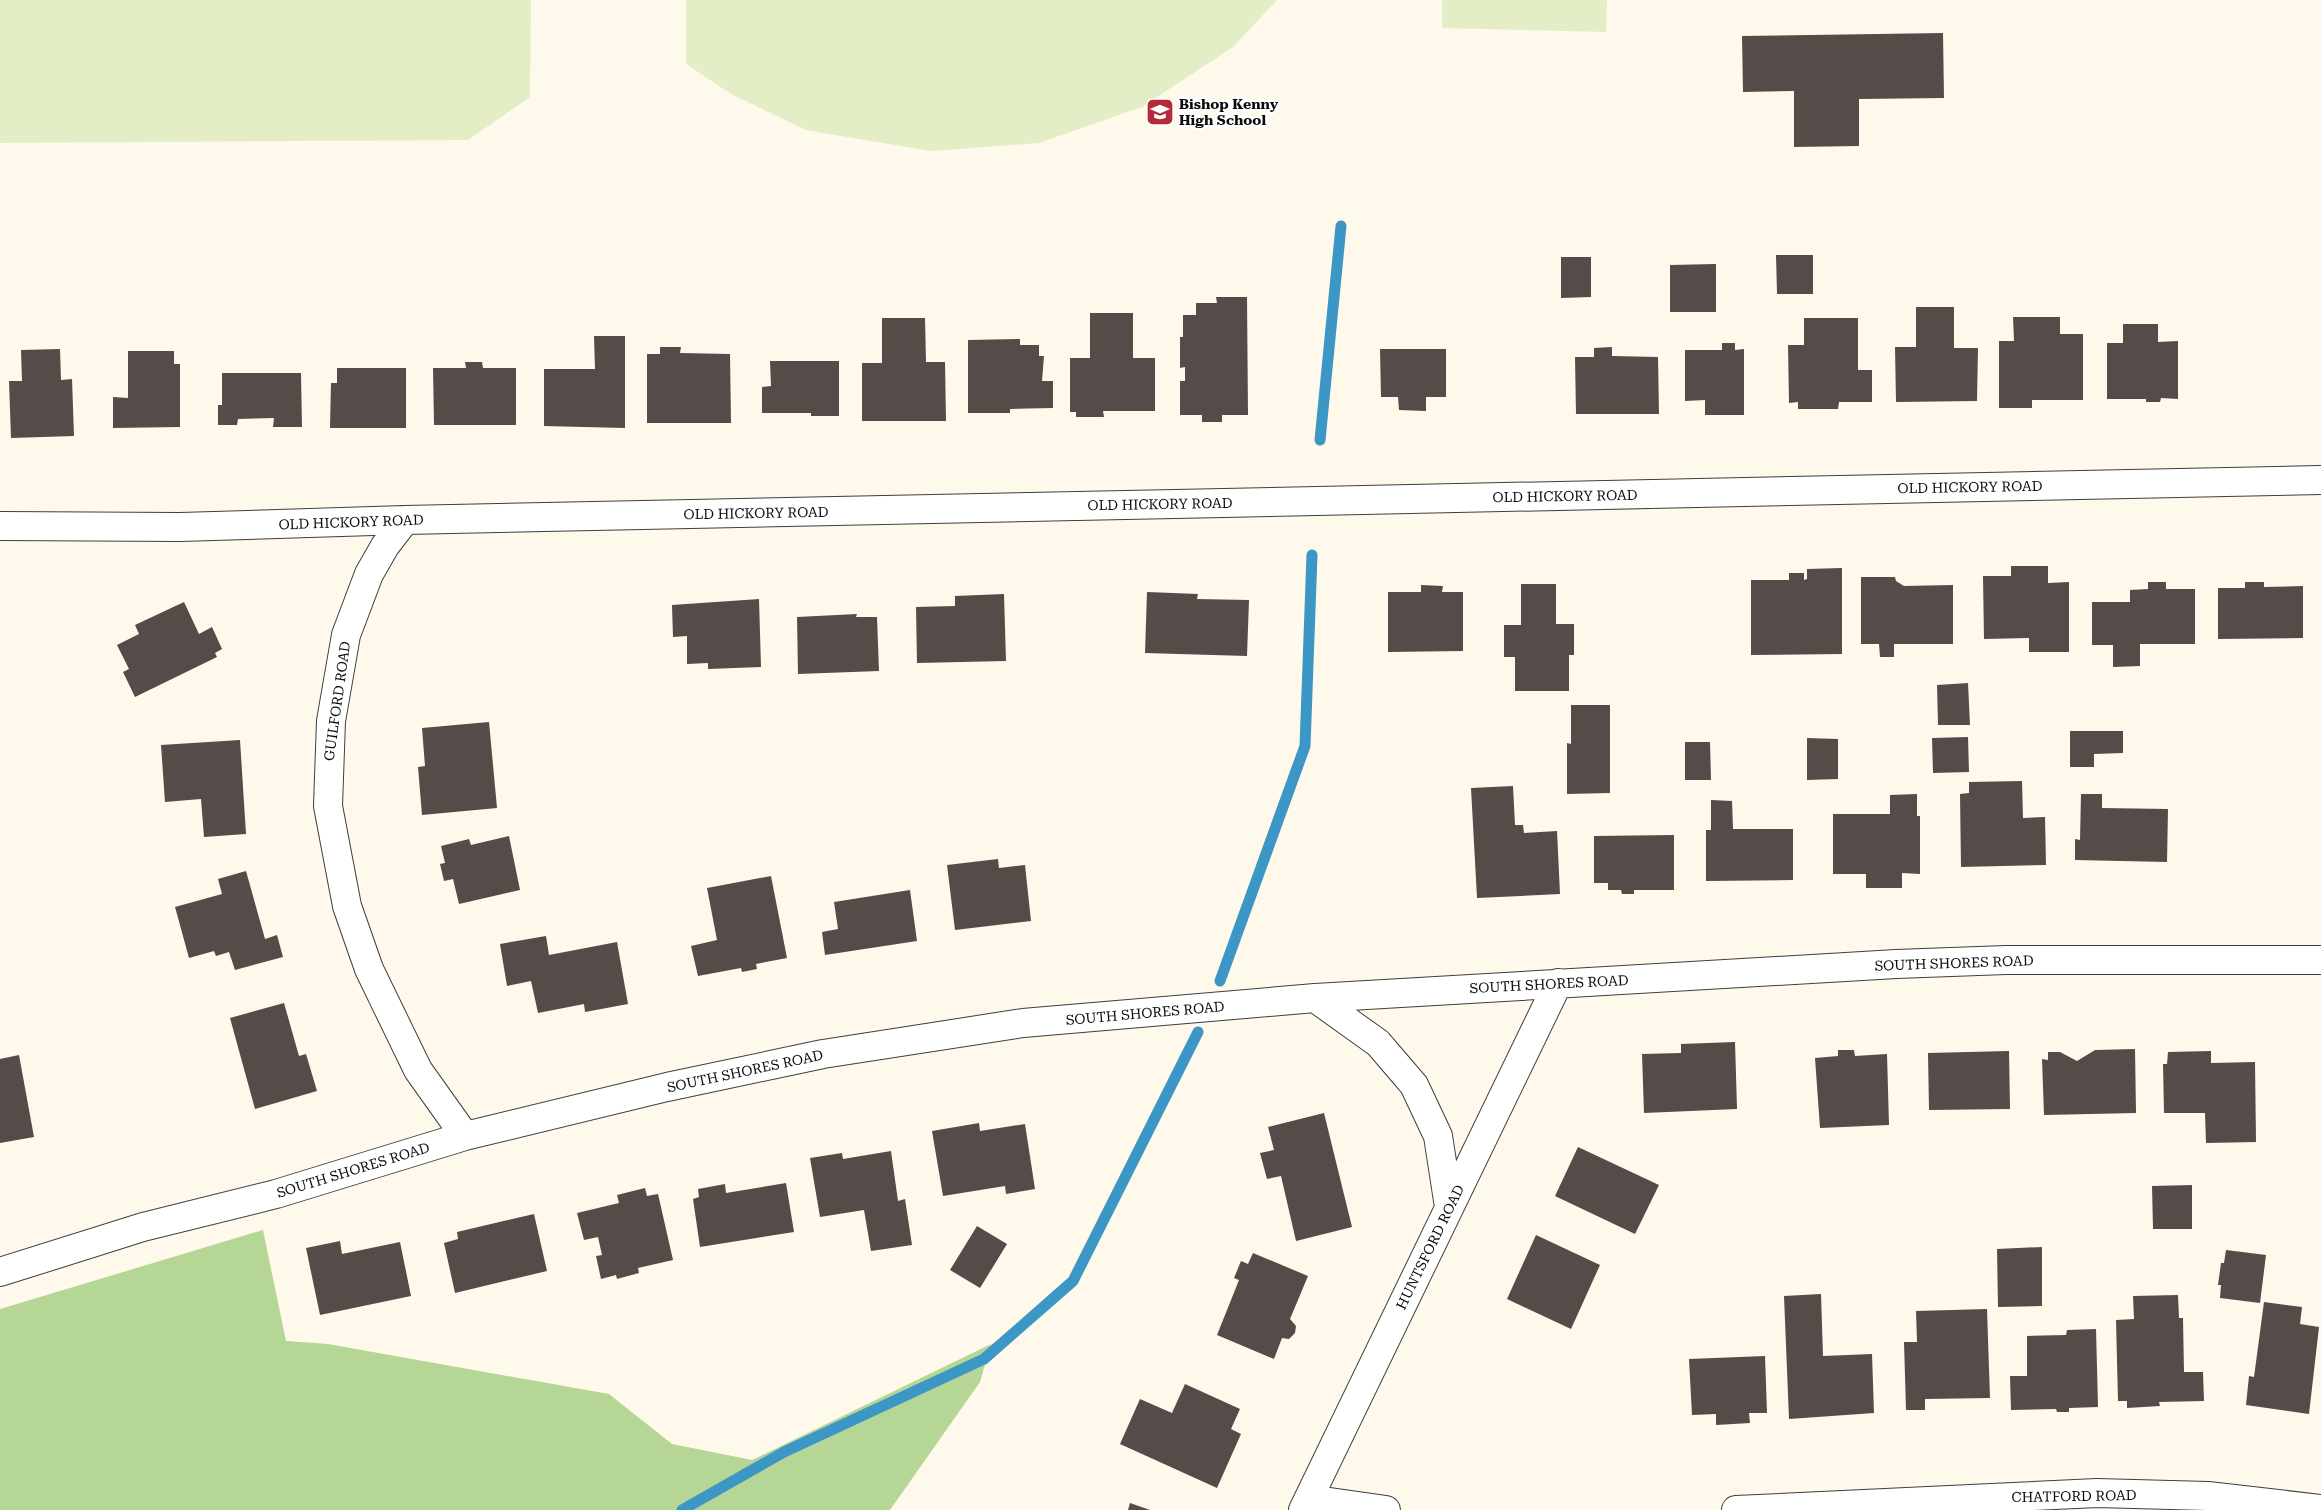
<svg xmlns="http://www.w3.org/2000/svg" width="2321" height="1510" viewBox="0 0 2321 1510" font-family="'Roboto Serif',serif">
  <style>
    .forest { fill: #b6d696 }
    .pitch { fill: #e3eec7 }
    .lines { fill: none; stroke-linecap: round; stroke-linejoin: round }
    .stream { stroke: #3c97c6; stroke-width: 11 }
    .building { fill: #534c48 }
    .minor-casing { stroke: #3e3e3e; stroke-width: 30 }
    .minor { stroke: #fff; stroke-width: 28 }
    .labels { text-anchor: middle; stroke-width: 5; stroke-linejoin: round; paint-order: stroke }
    .poi-label { font-size: 14px; font-weight: bold; fill: #0b0b0b; stroke: #fff; text-anchor: start }
    .street-label { font-size: 14px; fill: #0b0b0b; stroke: #fff }
  </style>
  <rect width="100%" height="100%" fill="#fef9ea"/>
  <path class="forest" d="M263,1230L286,1341L328,1344L609,1394L672,1444L752,1460L991,1344L980,1382L890,1510H0V1309Z"/>
  <path class="pitch" d="M0,0H531L530,97L468,140L0,143Z
    M686,0H1277L1233,47L1142,107L1039,143L931,151L806,130L731,94L686,64Z
    M1442,0H1607L1606,32L1442,28Z"/>
  <g class="lines">
    <path class="stream" d="M1320,440L1341,226
      M1220,981L1305,746L1312,555
      M682,1510L784,1452L984,1359L1073,1281L1198,1032"/>
  </g>
  <path class="building" d="M1943,33L1944,98L1859,99V146L1794,147V91L1743,92L1742,36Z
    M1776,255H1813V294H1777Z
    M1561,257H1591V297L1561,298Z
    M1716,264V312H1670V265Z
    M1216,297H1247L1248,415H1222V422H1202V415H1180V381H1185V367L1180,368V337H1183V315H1196V303H1217Z
    M1916,307H1954V348H1978L1977,401L1896,402L1895,347H1916Z
    M1090,313H1133V358H1155V411H1103L1104,417H1076V412H1070V358H1090Z
    M2013,317H2060V334H2083V400H2032V408H1999V341H2014Z
    M882,318H925L926,362H945L946,421H862V363H882Z
    M1804,318H1858V370H1872V402H1839L1838,409H1798V402L1789,403L1788,345H1804Z
    M2123,324H2158V342L2178,341V399L2161,398L2160,402H2146V399H2107V343H2123Z
    M594,336H625V428L544,426V369H595Z
    M1020,339V345H1039V356H1044L1042,381H1053V408L1010,409V413H968V340Z
    M1722,343H1735V350L1744,349V415H1705V400L1685,401V350H1722Z
    M660,347H681L680,353L730,354L731,423H647V354H660Z
    M1612,347V356L1658,357L1659,414H1576L1575,357H1594V348Z
    M60,349L61,380L72,379L74,436L11,438L9,381H22L21,350Z
    M1380,349H1446V397H1426V411L1399,410L1398,397H1381Z
    M128,351H174V364H180V427L113,428V397L128,398Z
    M770,361H839V416H811V413H762V387L771,386Z
    M465,362H482L483,368H516V425H434L433,368H466Z
    M337,368H406V428H330L331,383H337Z
    M222,373H301L302,427H273L274,418L238,419L237,425H218V405H222Z
    M2011,566H2048V583L2069,582V652H2029V638L1984,639L1983,576H2011Z
    M1842,568V654L1751,655V580H1789V573H1804V580L1807,579V569Z
    M1861,577H1895L1896,581L1904,586L1953,585V644H1894V657H1880L1879,644H1861Z
    M2148,582H2166V589H2195V644H2140V666L2113,667V645H2092V602H2130V590L2148,589Z
    M2245,582H2264V587L2303,586V638L2218,639V588H2245Z
    M1521,584H1556V624H1574V655H1569V691H1515V657H1504V625H1521Z
    M1421,585L1443,586L1442,592H1463V651L1388,652V592H1421Z
    M1147,592L1198,594L1197,599L1249,600L1247,656L1145,653Z
    M1004,594L1006,661L917,663L916,607L955,606V596Z
    M759,599L761,667L708,669V663L687,664V636L673,637L672,605Z
    M184,602L199,634L212,627L222,649L215,653L217,657L135,697L123,672L129,669L117,645L139,634L135,625Z
    M857,614L856,617H877L879,671L798,674L797,617Z
    M1968,683L1970,725H1938L1937,685Z
    M1571,705H1610V793L1567,794V743L1571,744Z
    M489,722L497,808L422,815L418,767L425,766L422,728Z
    M2070,731H2123V753L2094,754V767H2070Z
    M1968,737L1969,772L1933,773L1932,738Z
    M1807,738L1838,739V779L1807,780Z
    M240,740L246,834L204,837L201,799L165,802L161,745Z
    M1685,742H1710L1711,780H1685Z
    M2022,781L2023,818L2045,817L2046,865L1961,867L1960,794L1969,793V782Z
    M1513,786L1515,825H1523L1524,833L1557,831L1560,894L1477,898L1471,788Z
    M1917,794V816H1920V874L1902,873V888H1866V874H1833V814H1890V795Z
    M2081,794H2102V808L2168,809L2167,862L2075,860V839L2080,840Z
    M1711,800L1732,801L1733,829H1793V880L1706,881V830H1711Z
    M1674,835V890H1634V894H1622L1621,890H1608V883H1594V836Z
    M509,836L520,890L459,904L453,879L444,881L440,864L445,863L441,846L469,839L471,845Z
    M998,859L999,868L1025,865L1031,921L955,930L947,865Z
    M246,871L265,939L277,935L283,957L235,970L229,952L216,956L214,951L189,958L175,907L222,894L218,879Z
    M771,876L787,958L756,964L757,969L742,972L741,968L698,976L691,946L717,940L707,888Z
    M910,890L917,941L825,955L822,932L838,929L834,902Z
    M546,936L549,955L617,942L628,1004L585,1012L584,1004L538,1013L531,981L507,986L500,944Z
    M284,1003L299,1056L306,1054L317,1091L255,1109L230,1018Z
    M1735,1042L1737,1109L1644,1113L1642,1054L1681,1053V1044Z
    M2135,1049L2136,1113L2044,1115L2042,1059L2048,1060V1052H2060L2077,1061L2095,1050Z
    M1838,1050H1854L1855,1056L1887,1054L1889,1125L1820,1128L1815,1058L1838,1056Z
    M2009,1051L2010,1109L1929,1110L1928,1053Z
    M2211,1051V1063L2255,1062L2256,1142L2206,1143L2205,1113H2164L2163,1064H2167L2168,1052Z
    M19,1055L34,1137L0,1143V1059Z
    M1324,1113L1352,1227L1296,1241L1281,1176L1267,1179L1260,1153L1274,1150L1268,1127Z
    M979,1123L980,1131L1025,1124L1035,1189L1006,1194L1005,1186L943,1196L932,1131Z
    M1578,1147L1659,1185L1635,1234L1555,1196Z
    M891,1151L898,1201L905,1199L912,1245L871,1251L864,1210L820,1217L810,1158L842,1153L843,1159Z
    M786,1183L794,1232L700,1247L693,1199L699,1197L698,1189L725,1184L726,1193Z
    M2192,1185V1229H2153L2152,1186Z
    M645,1188L647,1196L658,1194L673,1260L638,1268L639,1273L617,1279L616,1275L601,1279L596,1256L602,1255L598,1237L584,1240L577,1213L619,1203L617,1195Z
    M534,1214L547,1271L455,1293L444,1243L458,1239L457,1232Z
    M977,1226L1007,1244L980,1288L950,1270Z
    M1536,1235L1600,1265L1571,1329L1507,1299Z
    M340,1241L342,1254L400,1242L411,1296L320,1315L306,1248Z
    M2042,1247V1306L1998,1307L1997,1249Z
    M2226,1250L2266,1255L2260,1303L2220,1298L2221,1285H2218L2221,1263H2224Z
    M1253,1253L1308,1276L1290,1319L1296,1326L1295,1333L1289,1339L1282,1338L1274,1359L1217,1335L1239,1280L1234,1278L1241,1261L1248,1264Z
    M1821,1294L1823,1356L1872,1354L1874,1413L1789,1419L1784,1296Z
    M2178,1295L2179,1318H2183L2184,1372H2203L2204,1401L2159,1402L2160,1406L2127,1408V1401H2118L2116,1320L2134,1319L2133,1296Z
    M2264,1302L2302,1307L2300,1324L2319,1327L2309,1414L2246,1405L2249,1376L2254,1377Z
    M1987,1309L1990,1398L1925,1399V1410H1906L1904,1342H1917L1916,1311Z
    M2096,1329L2098,1407L2069,1408V1412H2057L2056,1409L2011,1410L2010,1376H2027V1336L2066,1335L2067,1330Z
    M1765,1356L1767,1413H1749L1750,1423L1716,1425V1414L1692,1415L1689,1359Z
    M1185,1384L1240,1409L1231,1429L1241,1434L1217,1488L1120,1444L1140,1399L1172,1413Z
    M1130,1503L1150,1510H1128Z"/>
  <g class="lines">
    <defs>
      <path id="minor" d="M405,520L385,546L369,574L346,635L331,721L328,806L347,906L369,969L418,1070L465,1136
        M0,526L180,527L405,520L2321,480
        M1315,998L1378,1043L1414,1085L1438,1136L1449,1207
        M0,1272L143,1227L276,1194L465,1136L667,1087L823,1054L1023,1023L1315,998L1896,964L2006,960H2321
        M1309,1499L1386,1510
        M1303,1510L1558,983
        M1736,1510L2097,1493L2208,1496L2321,1509"/>
    </defs>
    <use href="#minor" class="minor-casing"/>
    <use href="#minor" class="minor"/>
  </g>
  <defs>
    <symbol id="school-square" viewBox="-11 -11 22 22"><rect x="-9" y="-9" width="18" height="18" rx="4" fill="#b32b39" stroke="#fff"/><path d="M0-5L7-2L0 1L-7-2ZM-4 1L0 2.5L4 1V4Q0 6-4 4Z" fill="#fff"/></symbol>
  </defs>
  <g fill-rule="evenodd">
    <use href="#school-square" x="1144" y="96" width="32" height="32"/>
  </g>
  <g class="labels">
    <g class="poi-label">
      <text x="1179" y="109">Bishop Kenny<tspan x="1179" dy="16">High School</tspan></text>
    </g>
    <g class="street-label">
      <text transform="translate(1970 487) rotate(-1)" y="5">OLD HICKORY ROAD</text>
      <text transform="translate(1565 496) rotate(-1)" y="5">OLD HICKORY ROAD</text>
      <text transform="translate(1160 504) rotate(-1)" y="5">OLD HICKORY ROAD</text>
      <text transform="translate(756 513) rotate(-1)" y="5">OLD HICKORY ROAD</text>
      <text transform="translate(351 522) rotate(-2)" y="5">OLD HICKORY ROAD</text>
      <text transform="translate(337 701) rotate(-82)" y="5">GUILFORD ROAD</text>
      <text transform="translate(1954 963) rotate(-2)" y="5">SOUTH SHORES ROAD</text>
      <text transform="translate(1549 984) rotate(-3)" y="5">SOUTH SHORES ROAD</text>
      <text transform="translate(1145 1013) rotate(-5)" y="5">SOUTH SHORES ROAD</text>
      <text transform="translate(745 1071) rotate(-12)" y="5">SOUTH SHORES ROAD</text>
      <text transform="translate(353 1170) rotate(-17)" y="5">SOUTH SHORES ROAD</text>
      <text transform="translate(1430 1247) rotate(-64)" y="5">HUNTSFORD ROAD</text>
      <text transform="translate(2074 1496) rotate(-1)" y="5">CHATFORD ROAD</text>
    </g>
  </g>
</svg>
